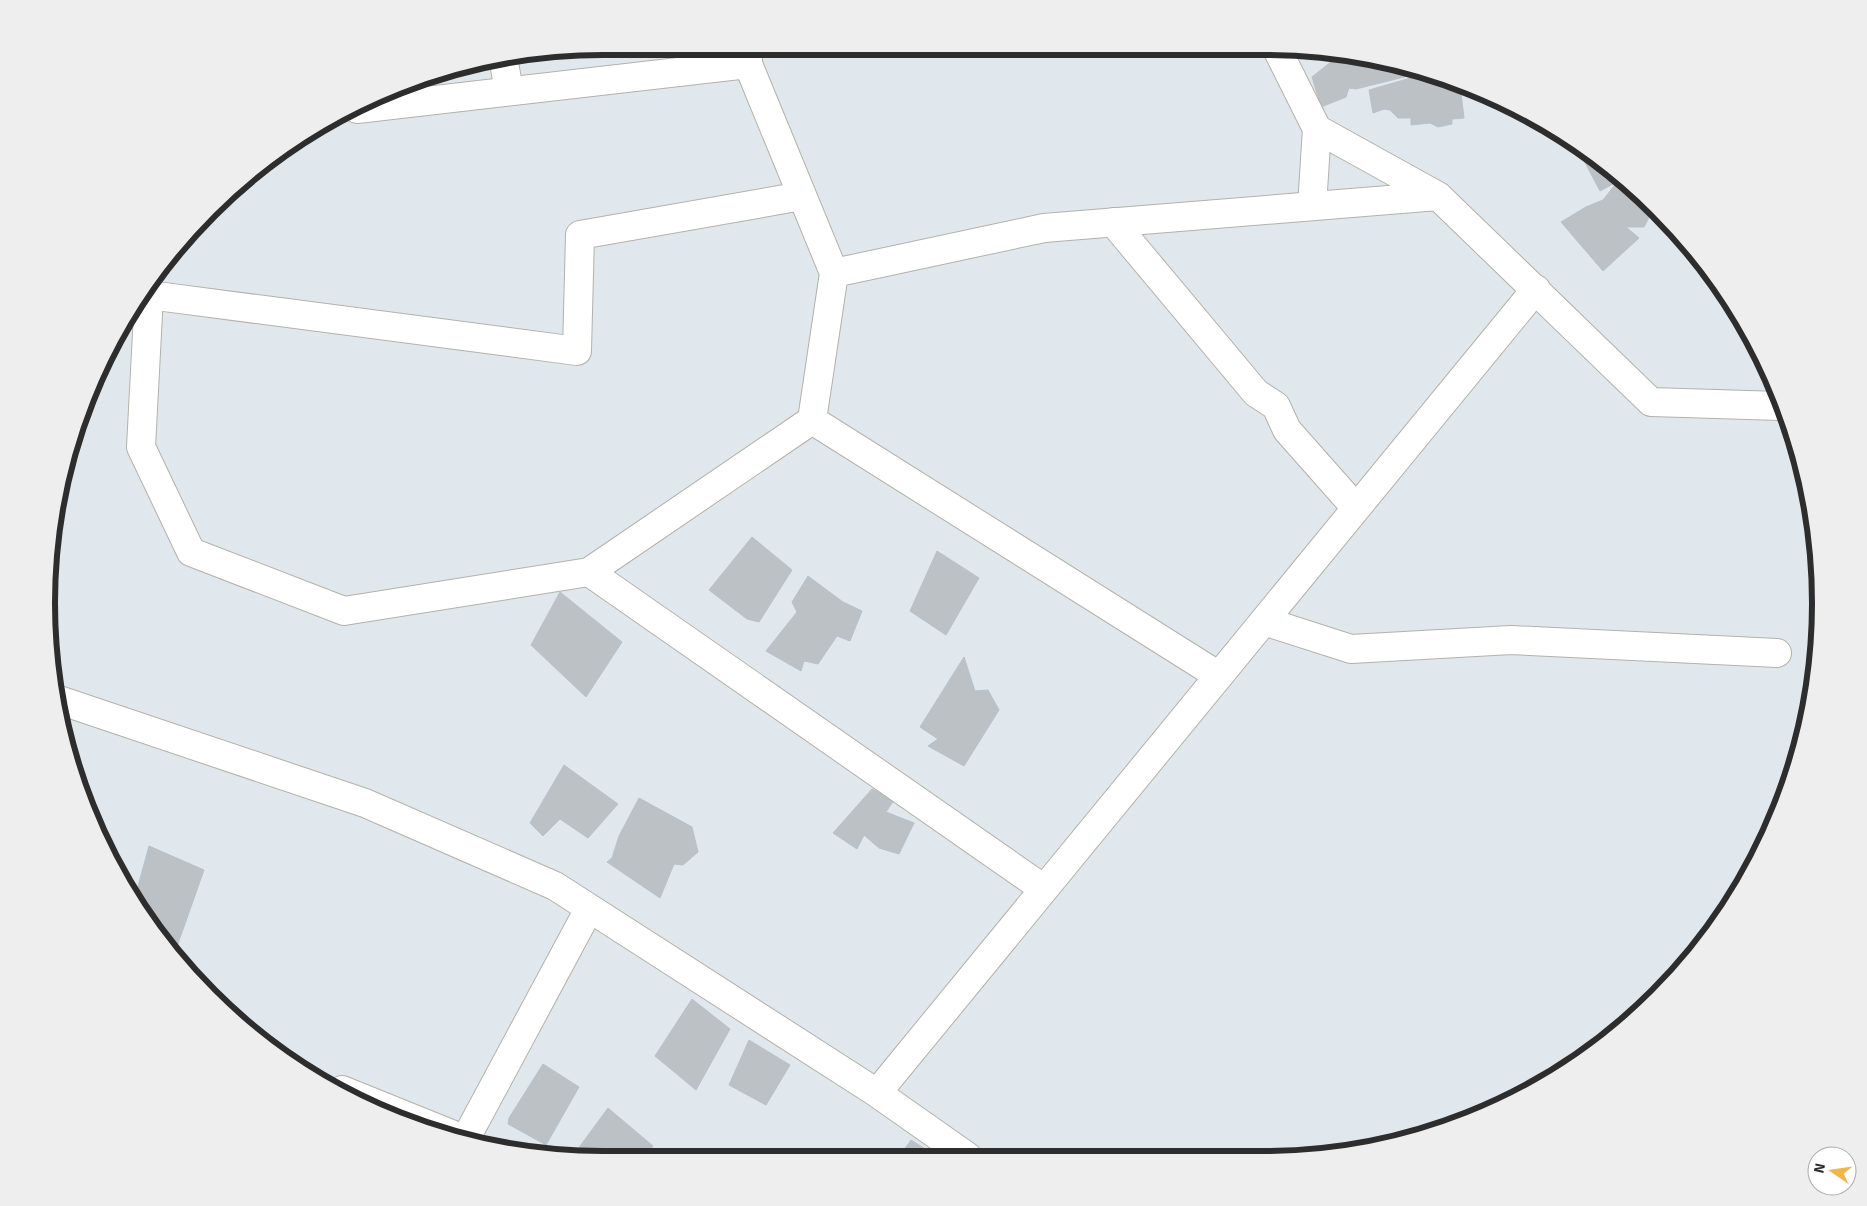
<svg xmlns="http://www.w3.org/2000/svg" width="1867" height="1206" viewBox="0 0 1867 1206" font-family="Signika,sans-serif">
  <style>
    .building { fill: #bcc1c6; stroke: #b9c1c9 }
    .lines { fill: none; stroke-linecap: round; stroke-linejoin: round }
    .street-casing { stroke: #b4b1a9; stroke-width: 30 }
    .street { stroke: #fff; stroke-width: 28 }
    .rim { fill: none; stroke: #2d2d2d; stroke-width: 6 }
  </style>
  <rect width="100%" height="100%" fill="#e0e8ed"/>
  <path class="building" d="M1349,54L1409,65L1408,76L1356,89L1349,88L1346,97L1321,107L1312,77L1332,61Z
    M1428,73L1460,85L1464,118L1452,119V124L1438,127L1430,123L1411,125V118H1398L1390,110L1384,109L1373,113L1369,90Z
    M1578,149L1622,179L1600,191Z
    M1618,181L1622,188L1631,184L1654,208L1644,227H1626L1639,238L1603,271L1561,222L1586,207L1603,200Z
    M752,537L792,570L759,622L747,619L709,590Z
    M937,551L979,578L946,635L910,611Z
    M808,576L843,602L862,611L850,641L837,636L818,664L804,661L801,671L766,651L797,612L792,602Z
    M560,592L622,642L586,697L531,645Z
    M964,657L975,691L988,690L999,710L964,766L928,746L938,739L920,727Z
    M564,765L618,804L588,838L560,819L543,836L530,823Z
    M872,789L894,800L886,812L914,823L899,854L879,848L864,835L857,849L833,833Z
    M639,798L692,827L698,852L683,865L674,864L660,898L607,862L612,858L619,836Z
    M149,846L204,870L175,952L140,912L134,901Z
    M692,999L730,1029L696,1090L655,1056Z
    M749,1040L790,1065L766,1105L729,1085Z
    M543,1064L579,1087L546,1145L508,1124L509,1118Z
    M608,1108L653,1146L645,1156L578,1155L575,1153Z
    M911,1140L938,1157H899Z"/>
  <g class="lines">
    <defs>
      <path id="street" d="M1278,51L1317,129L1438,196L1651,402L1782,406
        M503,57L509,91
        M748,64L834,273L1044,228L1438,196
        M357,109L748,64V51
        M1312,206L1317,129
        M1113,222L1256,393L1276,406L1287,430L1356,508
        M148,284L149,295L577,351L580,235L802,196
        M149,295L141,447L191,552L344,611L589,572L812,420L834,273
        M812,420L1219,676
        M589,572L1044,889
        M1264,621L1351,649L1511,640L1777,653
        M56,699L365,803L555,886L877,1093L1536,289
        M342,1090L451,1134
        M877,1093L968,1157
        M466,1138L589,909"/>
    </defs>
    <use href="#street" class="street-casing"/>
    <use href="#street" class="street"/>
  </g>
  <path d="M0 0H1867V1206H0ZM603 55H1264A548 548 0 0 1 1812 603V603A548 548 0 0 1 1264 1151H603A548 548 0 0 1 55 603V603A548 548 0 0 1 603 55Z" fill="#eee" fill-rule="evenodd"/>
  <path class="rim" d="M603 55H1264A548 548 0 0 1 1812 603V603A548 548 0 0 1 1264 1151H603A548 548 0 0 1 55 603V603A548 548 0 0 1 603 55Z"/>
  <g transform="translate(1832 1171) rotate(283)"><circle r="24" fill="#ffffff" stroke="#ababab"/>
  <path d="M0-4L9 19L0 12L-9 19Z" fill="#f0b64a"/>
  <text y="-8" font-size="14" font-weight="bold" text-anchor="middle" fill="#2d2d2d">N</text>
  </g>
</svg>
